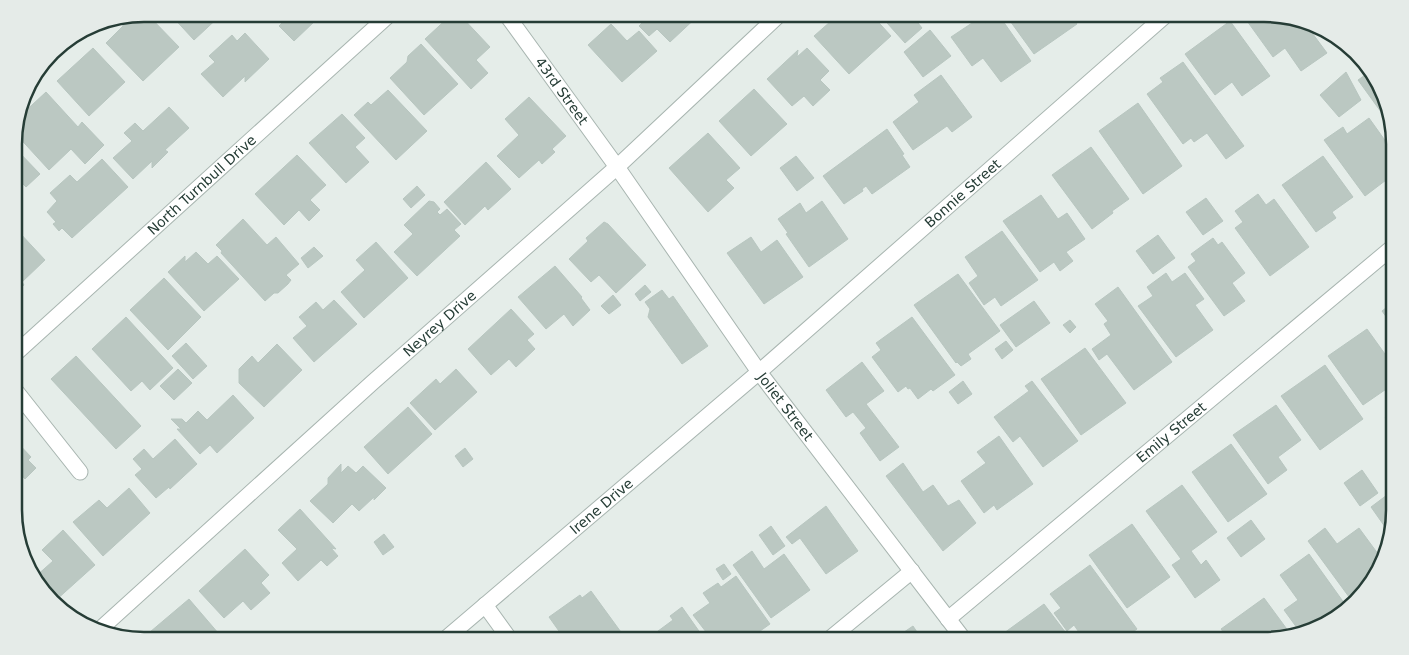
<svg xmlns="http://www.w3.org/2000/svg" width="1409" height="655" viewBox="0 0 1409 655" font-family="'DejaVu Sans',sans-serif">
  <style>
    .building { fill: #bbc8c2; stroke: #b8c6c0 }
    .lines { fill: none; stroke-linecap: round; stroke-linejoin: round }
    .minor-casing { stroke: #a8b5b0; stroke-width: 17 }
    .minor { stroke: #fff; stroke-width: 15 }
    .labels { text-anchor: middle; stroke-width: 4; stroke-linejoin: round; paint-order: stroke }
    .street-label { font-size: 14px; fill: #263d36; stroke: #f6faf8 }
    .rim { fill: none; stroke: #263d36; stroke-width: 2.5 }
  </style>
  <rect width="100%" height="100%" fill="#e5ede9"/>
  <path class="building" d="M147,14L179,47L143,81L106,43L123,26V22L128,17Z
    M170,14H222L194,40Z
    M274,14H316L313,17L316,20L294,41L279,26L282,23Z
    M452,14H459L490,47L476,60L488,73L471,89L425,39Z
    M643,14H700L670,42L657,29L649,36L639,26L647,18Z
    M839,14H871L891,36L849,74L814,36Z
    M879,14H911L922,28L905,43Z
    M998,14L1031,61L1001,82L983,58L972,66L951,37L981,17L985,23Z
    M1005,14H1070L1077,24L1034,54Z
    M1242,14H1264L1304,22L1327,53L1301,71L1285,48L1273,57Z
    M1230,21L1270,76L1242,96L1232,82L1215,95L1185,54Z
    M611,24L627,41L639,31L657,51L622,82L588,45Z
    M930,30L951,56L923,77L904,52Z
    M245,33L269,59L245,82V76L223,97L201,74L215,62L209,56L232,35L237,41Z
    M421,44L458,84L424,115L390,78L407,62L408,56Z
    M93,48L125,82L89,116L57,81Z
    M807,48L829,71L820,80L830,90L813,106L804,96L792,106L767,79L798,50L797,57Z
    M1183,62L1244,146L1226,159L1207,133L1194,142L1191,138L1183,144L1147,94L1163,82L1160,78Z
    M1371,71L1394,128V130L1358,80Z
    M1346,72L1361,100L1339,117L1320,95Z
    M941,75L972,117L952,132L947,126L913,150L893,122L919,102L914,95Z
    M754,89L787,124L751,156L719,121Z
    M388,90L427,131L396,160L354,115L368,102L371,105Z
    M46,92L78,127L82,122L104,145L85,164L71,149L49,170L15,133L19,117Z
    M529,97L566,136L552,149L555,152L542,164L539,160L519,178L497,156L519,135L505,119Z
    M1138,103L1182,166L1143,194L1099,131Z
    M169,107L189,128L165,150L168,152L152,168V161L133,179L113,158L132,141L124,133L135,123L143,131Z
    M342,114L365,138L355,147L369,162L346,183L309,143Z
    M1369,118L1394,153V174L1365,196L1324,140L1343,127L1347,134Z
    M887,129L904,154L902,155L910,167L872,194L866,186L862,189L863,191L844,204L823,176Z
    M708,133L740,168L726,180L734,188L708,212L669,168Z
    M14,147L40,174L26,187L22,183L14,191Z
    M1091,147L1129,199L1112,211L1113,213L1092,229L1052,175Z
    M297,155L326,185L310,200L320,210L309,221L299,210L284,225L255,194Z
    M796,156L814,178L797,191L780,168Z
    M1323,156L1353,197L1332,212L1336,218L1316,232L1282,185Z
    M102,159L128,187L72,238L62,228L59,231L53,224L56,222L47,212L57,201L50,193L70,175L77,182Z
    M486,162L511,189L488,210L485,206L465,225L444,202Z
    M417,186L425,195L411,208L403,199Z
    M1258,194L1266,205L1274,199L1309,247L1270,276L1235,228L1243,222L1235,211Z
    M1041,195L1058,219L1067,213L1085,239L1066,252L1073,261L1060,271L1054,262L1040,272L1003,221Z
    M1206,198L1223,221L1203,235L1186,212Z
    M429,201L434,202L440,209L437,212L440,215L447,209L461,224L454,230L460,236L417,276L394,252L413,234L404,225Z
    M822,201L848,239L809,267L786,234L788,233L778,219L800,203L806,213Z
    M243,219L267,245L276,237L299,264L286,275L291,280L288,284L278,293H274L265,301L221,253L222,251L216,245Z
    M604,222L608,224L646,265L616,293L599,275L591,282L569,259L588,241L586,238Z
    M18,231L45,260L22,282L24,285L14,294V234Z
    M1002,231L1038,280L1001,306L995,297L984,305L969,283L978,276L965,257Z
    M1158,235L1175,258L1153,274L1136,251Z
    M751,237L761,252L777,240L803,277L764,304L727,253Z
    M1213,238L1218,245L1222,242L1245,273L1232,283L1245,301L1224,316L1188,267L1196,261L1191,254Z
    M376,242L408,278L364,318L341,292L365,270L356,260Z
    M314,247L323,256L308,268L301,258Z
    M196,252L208,264L217,256L239,279L204,311L168,272L185,256V262Z
    M555,266L582,297L581,298L590,310L573,326L564,314L546,329L518,297Z
    M1166,273L1172,282L1185,273L1204,299L1195,305L1213,330L1176,357L1138,306L1153,296L1147,287Z
    M958,274L1000,331L968,354L971,359L961,366L957,362L956,363L914,305Z
    M164,278L201,317L168,350L130,310Z
    M645,285L651,292L640,301L635,294Z
    M1118,287L1172,362L1134,390L1107,354L1099,360L1092,349L1111,335L1104,324L1108,321L1095,304Z
    M662,290L669,299L673,296L708,346L682,364L648,317L650,309L645,302Z
    M613,295L621,305L609,314L601,306Z
    M334,300L357,324L314,362L293,338L307,326L299,317L316,302L323,310Z
    M1034,301L1050,323L1016,347L1000,325Z
    M1395,301V329L1382,311Z
    M511,309L534,334L527,340L535,349L516,367L509,359L491,375L468,349Z
    M126,317L173,368L150,390L142,381L131,391L92,349Z
    M912,317L955,375L933,391L931,389L918,399L910,388L908,389L906,386L898,392L872,357L881,350L876,343Z
    M1070,320L1076,327L1070,333L1063,325Z
    M1367,329L1395,368V383L1363,405L1328,356Z
    M1006,341L1013,350L1002,359L995,349Z
    M186,343L207,366L193,379L172,356Z
    M277,344L302,370L264,407L239,383V369L252,356L258,363Z
    M1085,348L1126,403L1081,435L1041,379Z
    M76,356L141,426L116,449L51,379Z
    M862,362L884,391L866,404L899,447L880,461L860,433L866,428L853,412L846,417L826,390Z
    M1325,365L1363,419L1320,450L1281,396Z
    M178,369L192,383L174,400L160,386Z
    M456,369L477,392L435,430L410,403L436,379L440,384Z
    M963,381L972,394L958,404L949,392Z
    M1032,381L1078,441L1043,467L1020,436L1013,442L994,417L1029,391L1025,386Z
    M233,395L254,418L217,453L210,445L200,454L177,429H181L171,419H182L186,423L198,411L207,420Z
    M1276,405L1301,440L1278,457L1287,470L1268,484L1233,435Z
    M1395,405V429L1385,418Z
    M408,407L432,434L388,474L364,447Z
    M999,436L1033,484L997,510L994,505L984,513L961,481L986,463L977,452Z
    M175,439L197,464L170,489L169,487L156,498L135,475L142,469L133,459L144,449L153,459Z
    M15,440L31,457L28,460L36,468L25,479L19,472H15Z
    M1231,444L1267,494L1228,522L1192,472Z
    M465,448L473,459L463,467L455,456Z
    M903,463L923,492L933,485L948,506L959,500L976,523L943,551L886,476Z
    M341,464V473L348,466L356,473L363,466L386,488L374,500V497L359,511L352,504L333,523L310,501L328,484V478Z
    M1362,470L1378,493L1360,506L1344,483Z
    M1182,485L1217,532L1191,551L1201,565L1206,560L1220,580L1195,598L1172,565L1181,559L1146,511Z
    M129,488L150,513L103,556L73,522L99,500L107,508Z
    M1395,489V511L1390,534L1371,507Z
    M16,494L23,501L15,509V495Z
    M826,506L858,551L826,574L800,538L792,544L786,537Z
    M300,509L336,549L331,548L338,556L327,566L321,560L298,581L282,563L297,549L278,530Z
    M1251,520L1265,539L1241,557L1227,538Z
    M1132,524L1170,577L1127,608L1089,555Z
    M771,526L785,546L773,555L759,535Z
    M1325,528L1337,544L1359,528L1384,562L1352,601L1308,541Z
    M63,530L95,565L55,601L41,590L35,577L53,561L42,550Z
    M384,534L394,547L383,555L374,542Z
    M245,549L269,575L261,583L270,593L251,610L243,601L224,618L199,591Z
    M752,551L764,569L784,554L810,590L771,618L733,565Z
    M1309,554L1347,607L1337,619L1300,632L1284,610L1298,600L1280,575Z
    M724,564L731,574L723,580L716,569Z
    M1090,565L1137,629L1120,641H1085L1074,625L1067,631L1054,613L1061,608L1050,594Z
    M736,576L770,624L746,641H713L693,615L710,603L703,593L718,583L721,587Z
    M591,591L626,639L624,641H614L612,638L608,641H566L549,617L580,595L582,598Z
    M1264,598L1289,632L1279,639L1273,641H1230L1221,629Z
    M189,599L225,641H158L150,632Z
    M1044,604L1072,641H1010L1004,633Z
    M682,607L701,634L692,641H655L658,639L654,634L673,620L670,616Z
    M913,626L923,641H891Z"/>
  <g class="lines">
    <defs>
      <g id="minor">
        <path id="s1" d="M506,14L617,167L759,372L965,641"/>
        <path id="s2" d="M15,354L390,14"/>
        <path d="M15,390L80,472"/>
        <path d="M485,605L511,641"/>
        <path id="s3" d="M948,619L1394,246"/>
        <path id="s4" d="M97,632L373,382L617,167L780,14"/>
        <path id="s5" d="M443,641L759,372L1167,14"/>
        <path d="M827,641L912,571"/>
      </g>
    </defs>
    <use href="#minor" class="minor-casing"/>
    <use href="#minor" class="minor"/>
  </g>
  <g class="labels">
    <g class="street-label">
      <text dy="5" stroke="none"><textPath href="#s1" startOffset="95">43rd Street</textPath></text>
      <text dy="5" stroke="none"><textPath href="#s2" startOffset="252">North Turnbull Drive</textPath></text>
      <text dy="5" stroke="none"><textPath href="#s5" startOffset="686">Bonnie Street</textPath></text>
      <text dy="5" stroke="none"><textPath href="#s4" startOffset="461">Neyrey Drive</textPath></text>
      <text dy="5" stroke="none"><textPath href="#s1" startOffset="482">Joliet Street</textPath></text>
      <text dy="5" stroke="none"><textPath href="#s3" startOffset="291">Emily Street</textPath></text>
      <text dy="5" stroke="none"><textPath href="#s5" startOffset="208">Irene Drive</textPath></text>
    </g>
  </g>
  <path d="M0 0H1409V655H0ZM144 22H1264A122 122 0 0 1 1386 144V510A122 122 0 0 1 1264 632H144A122 122 0 0 1 22 510V144A122 122 0 0 1 144 22Z" fill="#e5ebe8" fill-rule="evenodd"/>
  <path class="rim" d="M144 22H1264A122 122 0 0 1 1386 144V510A122 122 0 0 1 1264 632H144A122 122 0 0 1 22 510V144A122 122 0 0 1 144 22Z"/>
</svg>
